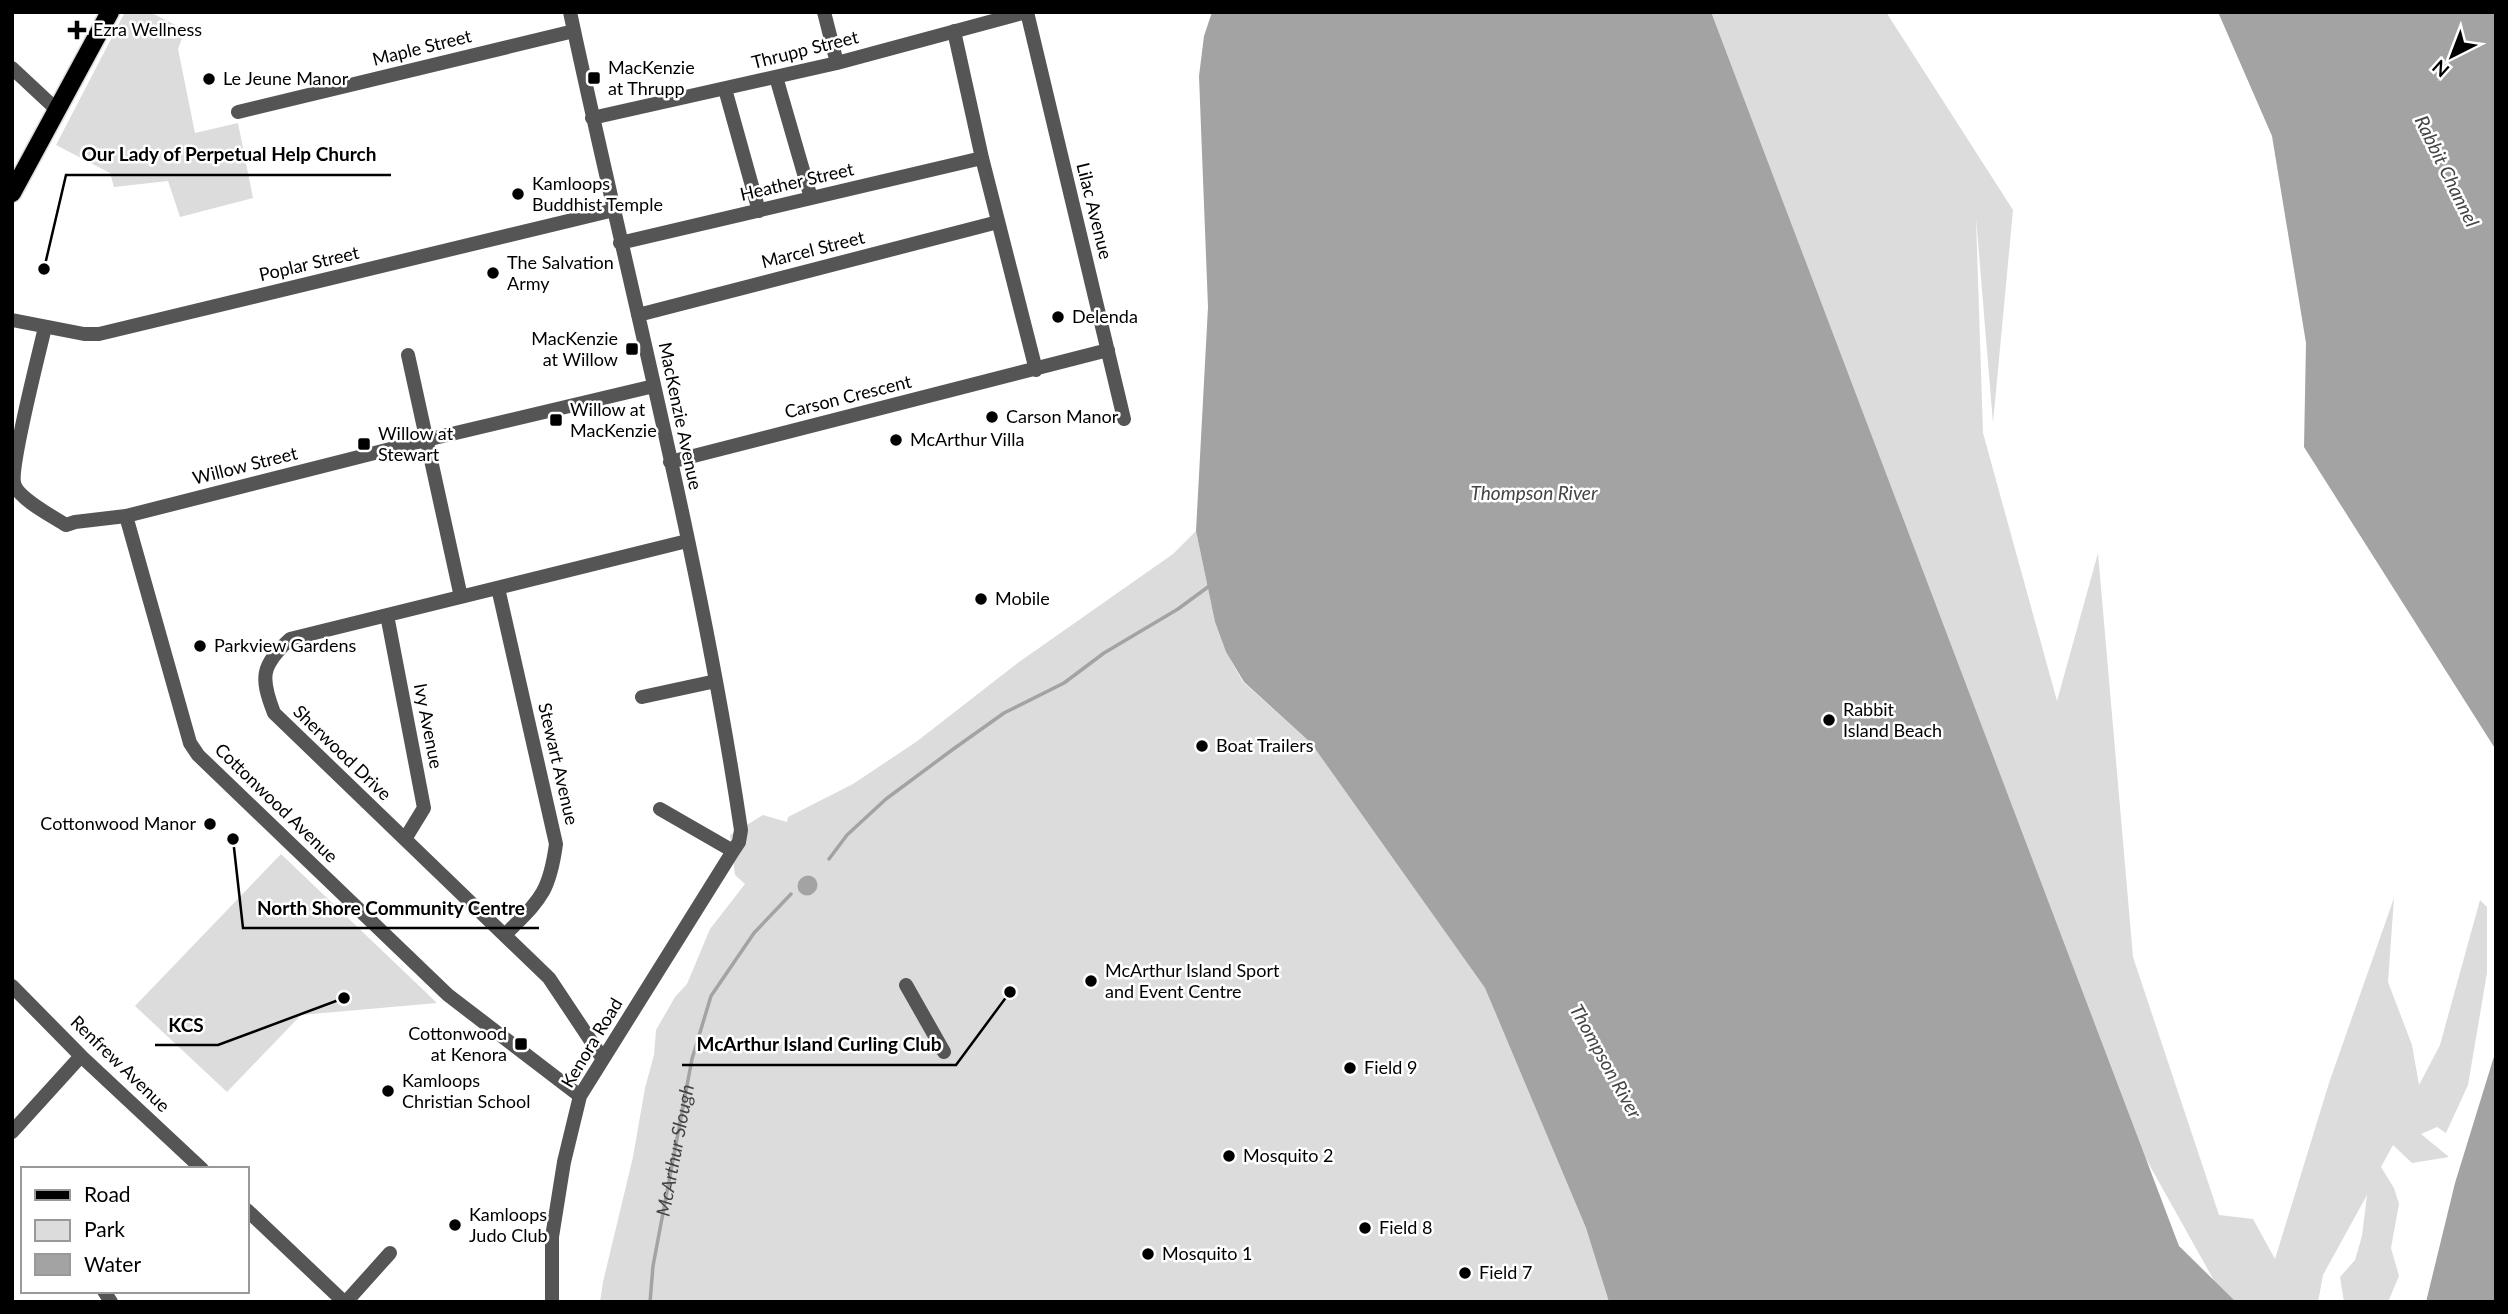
<svg xmlns="http://www.w3.org/2000/svg" width="2508" height="1314" viewBox="0 0 2508 1314" font-family="Lato,sans-serif">
  <style>
    .green { fill: #dcdcdc }
    .water { fill: #a3a3a3 }
    .lines { fill: none; stroke-linecap: round; stroke-linejoin: round }
    .stream { stroke: #a3a3a3; stroke-width: 3.5 }
    .river { stroke: #a3a3a3; stroke-width: 19 }
    .major-casing { stroke: #dbdbdb; stroke-width: 21 }
    .minor { stroke: #555; stroke-width: 14 }
    .major { stroke: #000; stroke-width: 18 }
    .poi-dot { fill: #000; stroke: #fff; stroke-width: 2.5 }
    .labels { text-anchor: middle; stroke-width: 5; stroke-linejoin: round; paint-order: stroke }
    .poi-label { font-size: 18px; fill: #000; stroke: #fff; text-anchor: start }
    .street-label { font-size: 18px; fill: #000; stroke: #fff }
    .water-label { font-size: 19px; font-style: italic; fill: #444; stroke: #fff }
    .leader { fill: none; stroke: #000; stroke-width: 2.5 }
    .callout-dot { fill: #000; stroke: #fff; stroke-width: 2.5 }
    .callout-label { font-size: 19px; text-anchor: middle; font-weight: bold; fill: #000; stroke: #fff; stroke-width: 5; stroke-linejoin: round; paint-order: stroke }
  </style>
  <rect width="100%" height="100%" fill="#fff"/>
  <path class="green" d="M125,12H150L185,30L178,49L195,133L238,123L253,198L180,217L168,181L114,187L110,173L56,145Z
    M1699,12H1886L2013,210L1993,423L1976,218L1983,433L2057,701L2098,553L2133,957L2219,1215L2253,1219L2275,1259L2329,1083L2394,898L2388,982L2412,1045L2419,1085L2440,1045L2480,900L2487,907V973L2468,1085L2446,1133L2437,1127L2421,1134L2449,1157L2412,1163L2393,1145L2381,1167L2394,1188L2399,1204L2391,1248L2399,1276L2388,1302H2344L2340,1277L2355,1260L2362,1236L2367,1195L2323,1275L2318,1302H2226L2112,1098Z
    M1196,531L1215,622L1226,652L1243,682L1311,743L1485,988L1586,1228L1609,1302H600L603,1282L633,1157L645,1088L654,1055L656,1030L675,997L687,984L710,929L745,884L735,875L730,835L763,815L787,822L788,817L853,784L916,742L1019,662L1173,554Z
    M281,854L437,1003L301,1015L227,1092L135,1006Z"/>
  <path class="water" d="M1212,12H1711L2179,1246L2236,1302H1609L1586,1228L1485,988L1311,743L1244,682L1226,652L1215,622L1196,531L1208,307L1199,76L1204,36Z
    M2218,12H2496V750L2304,447L2306,343L2272,136Z
    M2496,1050V1302H2426L2455,1183Z"/>
  <g class="lines">
    <g class="stream">
      <path d="M829,859L847,835L886,799L952,750L1004,713L1064,683L1104,653L1178,609L1212,584"/>
      <path id="s1" d="M650,1302L653,1266L692,1059L711,996L754,933L791,894"/>
    </g>
    <path class="river" d="M807,886L808,885"/>
    <defs>
      <path id="major" d="M12,193L110,12"/>
    </defs>
    <use href="#major" class="major-casing"/>
    <path class="minor" d="M824,12L837,63
      M1027,12L1124,419
      M954,31L982,158L1036,370
      M12,68L57,110
      M776,77L811,198
      M725,89L759,211
      M238,112L574,31
      M592,118L837,63L1026,12
      M620,243L982,158
      M638,315L998,222
      M12,320L84,334H99L614,210
      M45,327C40,350 8,472 15,486C21,500 52,516 66,525L75,522L126,516L426,440L654,386
      M408,355L461,597
      M670,462L1108,350
      M126,516L190,743L198,755L448,995L580,1096
      M498,588L556,844C549,895 539,900 505,935
      M387,615L424,808L405,839
      M642,697L716,681
      M660,809L733,851
      M906,985L944,1052
      M12,986L81,1056L202,1169
      M603,1059L549,978L274,713C260,677 261,666 290,639L687,541
      M12,1132L81,1056
      M247,1210L344,1302
      M104,1291L111,1302
      M346,1302L390,1253
      M552,1302V1237L564,1162L580,1096L733,851L739,842L741,830C700,554 628,284 570,12"/>
    <use href="#major" class="major"/>
  </g>
  <g class="poi-dot">
    <path d="M73.5 19.5h7v7h7v7h-7v7h-7v-7h-7v-7h7z"/>
    <rect x="587" y="71" width="14" height="14" rx="3.5"/>
    <circle cx="209" cy="79" r="7"/>
    <circle cx="518" cy="194" r="7"/>
    <circle cx="493" cy="273" r="7"/>
    <circle cx="1058" cy="317" r="7"/>
    <rect x="625" y="342" width="14" height="14" rx="3.5"/>
    <circle cx="992" cy="417" r="7"/>
    <rect x="549" y="413" width="14" height="14" rx="3.5"/>
    <circle cx="896" cy="440" r="7"/>
    <rect x="357" y="437" width="14" height="14" rx="3.5"/>
    <circle cx="981" cy="599" r="7"/>
    <circle cx="200" cy="646" r="7"/>
    <circle cx="1829" cy="720" r="7"/>
    <circle cx="1202" cy="746" r="7"/>
    <circle cx="210" cy="824" r="7"/>
    <circle cx="1091" cy="981" r="7"/>
    <rect x="514" y="1037" width="14" height="14" rx="3.5"/>
    <circle cx="1350" cy="1068" r="7"/>
    <circle cx="388" cy="1091" r="7"/>
    <circle cx="1229" cy="1156" r="7"/>
    <circle cx="455" cy="1225" r="7"/>
    <circle cx="1365" cy="1228" r="7"/>
    <circle cx="1148" cy="1254" r="7"/>
    <circle cx="1465" cy="1273" r="7"/>
  </g>
  <g class="labels">
    <g class="poi-label">
      <text x="93" y="36">Ezra Wellness</text>
      <text x="608" y="74">MacKenzie<tspan x="608" dy="21">at Thrupp</tspan></text>
      <text x="223" y="85">Le Jeune Manor</text>
      <text x="532" y="190">Kamloops<tspan x="532" dy="21">Buddhist Temple</tspan></text>
      <text x="507" y="269">The Salvation<tspan x="507" dy="21">Army</tspan></text>
      <text x="1072" y="323">Delenda</text>
      <text x="618" y="345" text-anchor="end">MacKenzie<tspan x="618" dy="21">at Willow</tspan></text>
      <text x="570" y="416">Willow at<tspan x="570" dy="21">MacKenzie</tspan></text>
      <text x="1006" y="423">Carson Manor</text>
      <text x="378" y="440">Willow at<tspan x="378" dy="21">Stewart</tspan></text>
      <text x="910" y="446">McArthur Villa</text>
      <text x="995" y="605">Mobile</text>
      <text x="214" y="652">Parkview Gardens</text>
      <text x="1843" y="716">Rabbit<tspan x="1843" dy="21">Island Beach</tspan></text>
      <text x="1216" y="752">Boat Trailers</text>
      <text x="196" y="830" text-anchor="end">Cottonwood Manor</text>
      <text x="1105" y="977">McArthur Island Sport<tspan x="1105" dy="21">and Event Centre</tspan></text>
      <text x="507" y="1040" text-anchor="end">Cottonwood<tspan x="507" dy="21">at Kenora</tspan></text>
      <text x="1364" y="1074">Field 9</text>
      <text x="402" y="1087">Kamloops<tspan x="402" dy="21">Christian School</tspan></text>
      <text x="1243" y="1162">Mosquito 2</text>
      <text x="469" y="1221">Kamloops<tspan x="469" dy="21">Judo Club</tspan></text>
      <text x="1379" y="1234">Field 8</text>
      <text x="1162" y="1260">Mosquito 1</text>
      <text x="1479" y="1279">Field 7</text>
    </g>
    <g class="street-label">
      <text transform="translate(422 48) rotate(-14)" y="6">Maple Street</text>
      <text transform="translate(805 50) rotate(-14)" y="6">Thrupp Street</text>
      <text transform="translate(797 182) rotate(-13)" y="6">Heather Street</text>
      <text transform="translate(1094 211) rotate(76)" y="6">Lilac Avenue</text>
      <text transform="translate(813 250) rotate(-14)" y="6">Marcel Street</text>
      <text transform="translate(309 264) rotate(-13)" y="6">Poplar Street</text>
      <text transform="translate(848 397) rotate(-14)" y="6">Carson Crescent</text>
      <text transform="translate(680 416) rotate(78)" y="6">MacKenzie Avenue</text>
      <text transform="translate(245 466) rotate(-14)" y="6">Willow Street</text>
      <text transform="translate(428 726) rotate(79)" y="6">Ivy Avenue</text>
      <text transform="translate(342 753) rotate(44)" y="6">Sherwood Drive</text>
      <text transform="translate(558 764) rotate(77)" y="6">Stewart Avenue</text>
      <text transform="translate(276 803) rotate(44)" y="6">Cottonwood Avenue</text>
      <text transform="translate(592 1043) rotate(-59)" y="6">Kenora Road</text>
      <text transform="translate(120 1064) rotate(44)" y="6">Renfrew Avenue</text>
    </g>
    <g class="water-label">
      <text transform="translate(2447 171) rotate(64)" y="7">Rabbit Channel</text>
      <text x="1534" y="500">Thompson River</text>
      <text transform="translate(1606 1061) rotate(61)" y="7">Thompson River</text>
      <text dy="7" stroke="none"><textPath href="#s1" startOffset="154">McArthur Slough</textPath></text>
    </g>
  </g>
  <path class="leader" d="M44 269L66 175H391M233 839L243 928H539M344 998L218 1045H155M1010 992L956 1065H682"/>
  <g class="callout-dot">
    <circle cx="44" cy="269" r="7"/>
    <circle cx="233" cy="839" r="7"/>
    <circle cx="344" cy="998" r="7"/>
    <circle cx="1010" cy="992" r="7"/>
  </g>
  <g class="callout-label">
    <text x="229" y="161">Our Lady of Perpetual Help Church</text>
    <text x="391" y="915">North Shore Community Centre</text>
    <text x="186" y="1032">KCS</text>
    <text x="819" y="1051">McArthur Island Curling Club</text>
  </g>
  <rect width="2508" height="1314" fill="none" stroke="#000000" stroke-width="28"/>
  <rect x="21" y="1167" width="228" height="126" fill="#ffffff" stroke="#999999" stroke-width="2"/>
  <rect x="35" y="1190" width="35" height="10" fill="#000000" stroke="#999999" stroke-width="2"/>
  <text x="84" y="1202" font-size="21" fill="#000000">Road</text>
  <rect x="35" y="1220" width="35" height="21" fill="#dcdcdc" stroke="#999999" stroke-width="2"/>
  <text x="84" y="1237" font-size="21" fill="#000000">Park</text>
  <rect x="35" y="1254" width="35" height="21" fill="#a3a3a3" stroke="#999999" stroke-width="2"/>
  <text x="84" y="1272" font-size="21" fill="#000000">Water</text>
  <g transform="translate(2452 56) rotate(222)" stroke="#ffffff" stroke-width="5" paint-order="stroke">
  <path d="M0-5L12 26L0 18L-12 26Z" fill="#000000"/>
  <text y="-10" font-size="19" font-weight="bold" text-anchor="middle" fill="#000000">N</text>
  </g>
</svg>
